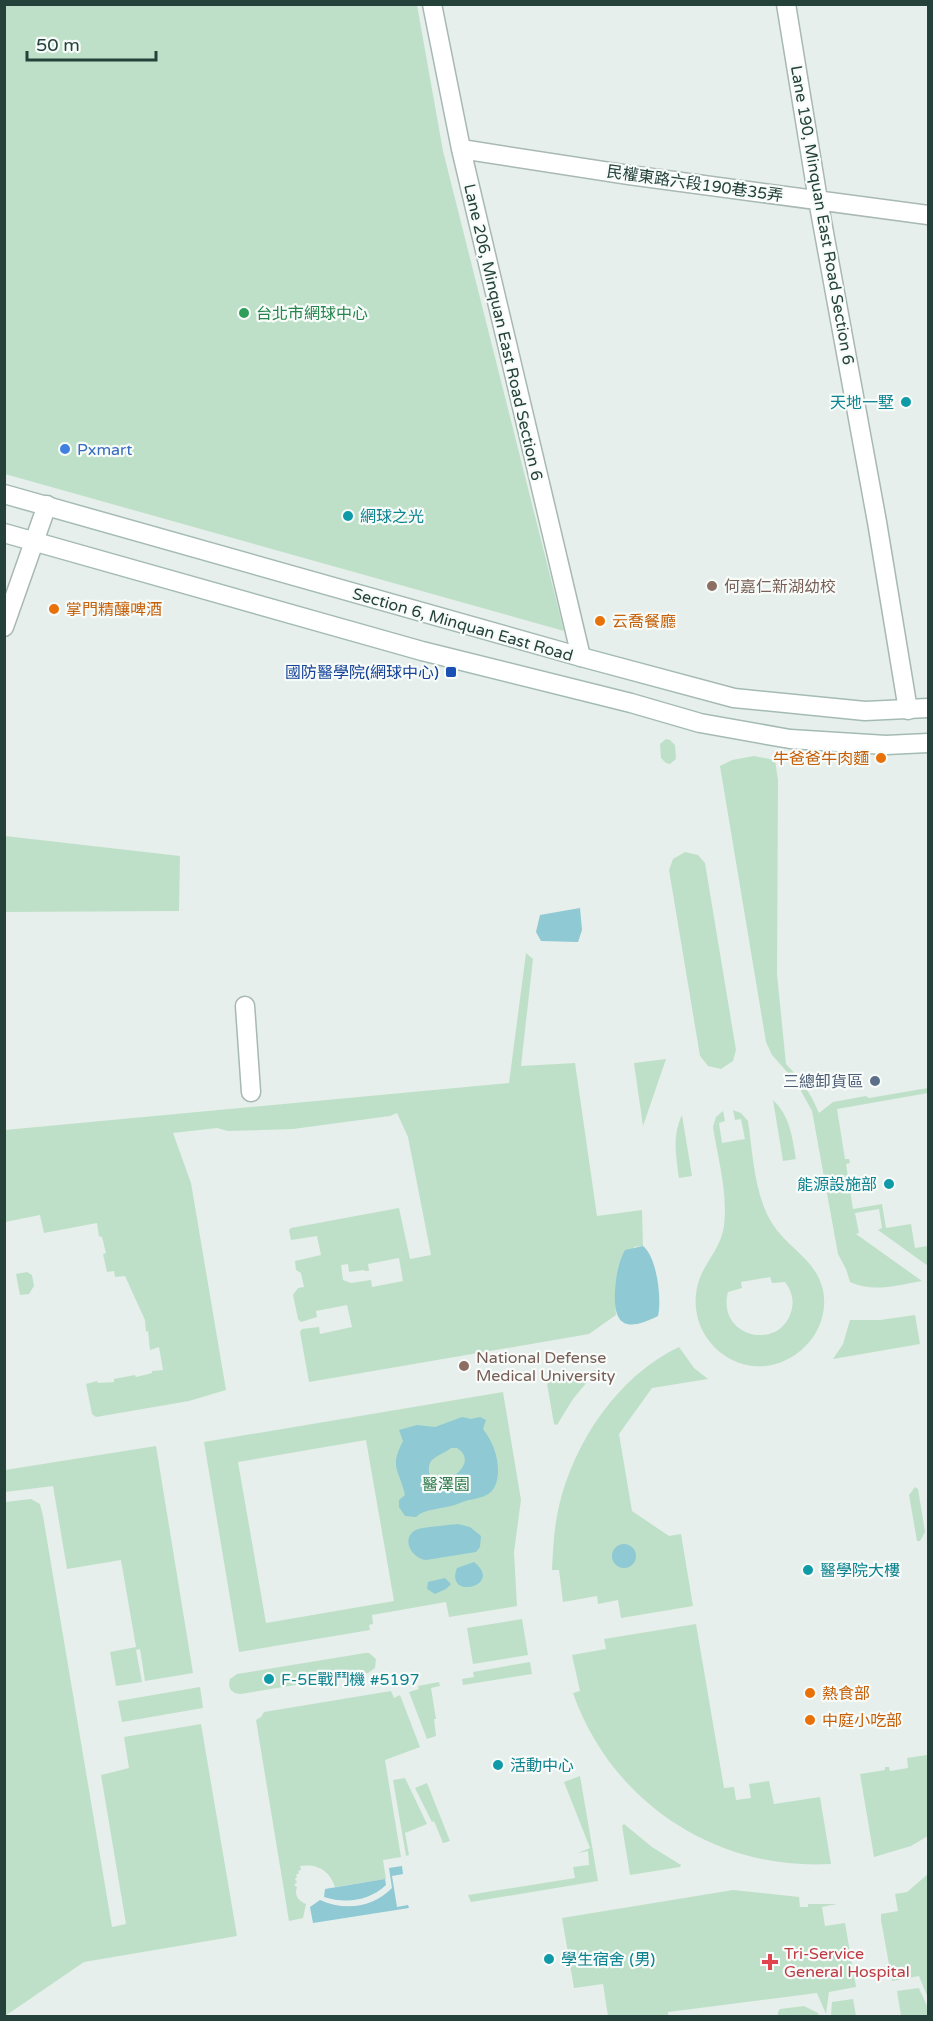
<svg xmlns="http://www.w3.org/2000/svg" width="933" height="2021" viewBox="0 0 933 2021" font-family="'Varela Round','Noto Sans TC',sans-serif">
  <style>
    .green { fill: #bfe0c8; fill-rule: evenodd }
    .water { fill: #8ec9d4; fill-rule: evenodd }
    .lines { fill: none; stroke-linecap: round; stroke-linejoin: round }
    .street-casing { stroke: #a8b8b2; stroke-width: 21 }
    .secondary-casing { stroke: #a4bbb3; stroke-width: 21 }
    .street { stroke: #fff; stroke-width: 18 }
    .secondary { stroke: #fff; stroke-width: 18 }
    .leisure-dot { fill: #2e9e5b; stroke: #f7fbf9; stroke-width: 2 }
    .culture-dot { fill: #0f9aa8; stroke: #f7fbf9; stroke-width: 2 }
    .shop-dot { fill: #3f7fe0; stroke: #f7fbf9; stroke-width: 2 }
    .education-dot { fill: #8d6e63; stroke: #f7fbf9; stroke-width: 2 }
    .food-dot { fill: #e8710a; stroke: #f7fbf9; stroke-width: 2 }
    .transit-dot { fill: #1a4fb4; stroke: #f7fbf9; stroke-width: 2 }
    .service-dot { fill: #5c6f8a; stroke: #f7fbf9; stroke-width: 2 }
    .health-dot { fill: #e0444e; stroke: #f7fbf9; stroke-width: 2 }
    .labels { text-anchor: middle; stroke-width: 4.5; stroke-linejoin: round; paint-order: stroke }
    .street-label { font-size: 16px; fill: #24423a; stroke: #f7fbf9 }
    .leisure-label { font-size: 16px; fill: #27864d; stroke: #f7fbf9; text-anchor: start }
    .culture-label { font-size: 16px; fill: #0d838f; stroke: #f7fbf9; text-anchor: start }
    .shop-label { font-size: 16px; fill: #366cbe; stroke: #f7fbf9; text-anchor: start }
    .education-label { font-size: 16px; fill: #785e54; stroke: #f7fbf9; text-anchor: start }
    .food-label { font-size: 16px; fill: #c56008; stroke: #f7fbf9; text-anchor: start }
    .transit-label { font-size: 16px; fill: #164399; stroke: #f7fbf9; text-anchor: end }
    .service-label { font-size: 16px; fill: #4e5e75; stroke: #f7fbf9; text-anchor: end }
    .park-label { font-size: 16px; fill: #2d7a4b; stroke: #f7fbf9 }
    .health-label { font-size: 16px; fill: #be3a42; stroke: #f7fbf9; text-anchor: start }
  </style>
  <rect width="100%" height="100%" fill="#e6efeb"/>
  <path class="green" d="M4,5H417L443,151L564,631L5,474Z
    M666,739L670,740L675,745L676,759L670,764L666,763L661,758L660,744Z
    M754,756L775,760L778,780L777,974L786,1064L800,1079L812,1098L819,1113L833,1102L866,1096L869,1098L928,1088V1093L837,1109L845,1159H849L850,1163L846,1164L853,1209L882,1204L886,1228L911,1224L915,1248L928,1246V1266L878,1230L882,1228L879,1209L855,1213L859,1233L856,1234L922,1281C898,1285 873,1293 850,1282L846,1269L838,1254L812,1111L796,1082L772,1055L766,1042L720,766L732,760Z
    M5,836L180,856L179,911L5,912Z
    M685,852L698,855L705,863L736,1050L733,1061L721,1069L708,1066L700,1056L669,870L673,859Z
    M526,953L533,959L521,1066L575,1063L597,1216L642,1210L643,1246L634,1247L615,1299L616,1315L589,1334L309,1382L300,1332L302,1329L319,1327L320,1334L352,1327L347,1305L316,1311L317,1317L301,1322L298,1319L293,1295L298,1288L304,1287L301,1273L296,1270L295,1261L321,1255L317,1236L291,1240L289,1230L291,1228L399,1208L410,1259L431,1255L408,1137L397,1113L390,1116L293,1129L228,1131L217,1128L173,1133L191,1183L226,1390L189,1401L96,1417L92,1414L86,1384L97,1381L98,1383L114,1382V1379L135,1375L136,1377L152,1373V1371L163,1370L159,1347L150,1350L148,1331L146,1332L145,1320L125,1276L115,1277L114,1271L107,1272L103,1254L106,1253L102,1237L99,1236L97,1223L44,1233L40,1215L5,1222V1130L509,1083ZM399,1258L403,1281L372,1287L371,1280L351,1283L343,1280L341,1265L348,1264L349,1272L364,1270L365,1271H369L368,1264Z
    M666,1059L643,1126L634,1063Z
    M773,1100C790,1116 792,1136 796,1159L783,1161Z
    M733,1110L741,1113L748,1121C753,1154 754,1194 772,1223C787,1248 816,1259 823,1290C833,1340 778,1383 732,1360C701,1344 687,1308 701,1275C709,1258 721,1246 724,1226C728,1193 718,1159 713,1127L716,1117L723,1111L725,1121L719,1123L722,1143L745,1139L741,1119L735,1120ZM770,1277L772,1283L785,1282C791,1290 794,1299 792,1308C783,1353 716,1338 728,1292L742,1288L741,1282Z
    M682,1115L692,1176L679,1178C676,1156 672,1136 682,1115Z
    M27,1272L32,1275L34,1286L29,1294L20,1295L16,1274Z
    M915,1315L920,1344L833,1359L843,1344L850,1320H880Z
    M679,1347L694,1368L708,1379L652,1388L619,1434L632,1511L669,1536L681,1534L693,1606L621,1618L618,1600L598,1604L597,1596L563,1602L559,1570H552C553,1549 554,1527 559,1506C574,1442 618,1376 679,1347Z
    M597,1370L573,1399L557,1425L554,1424L546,1378Z
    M503,1392L521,1500L514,1552L517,1606L449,1617L446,1602L372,1615L373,1624L369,1625L370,1630L239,1652L204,1442ZM366,1440L394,1601L266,1623L238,1462Z
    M156,1446L193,1673L145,1681L140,1649L136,1650L142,1682L116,1686L110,1652L136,1647L121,1560L67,1569L53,1486L5,1492V1470Z
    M915,1487L918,1489L925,1532L920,1541H917L909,1495Z
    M31,1499L40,1504L43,1516L112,1927L126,1924L101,1775L129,1768L124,1737L201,1724L237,1936L84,1962L5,2016V1502Z
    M522,1619L528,1655L473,1664L467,1628Z
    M696,1624L724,1788L734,1787L736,1800L751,1798L749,1784L769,1781L774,1804L820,1797L831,1864C716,1871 611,1802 573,1693L580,1691L572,1655L606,1649L604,1639Z
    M365,1653H369L376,1659L375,1668L368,1673L241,1694C232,1694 227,1688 230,1679L237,1674Z
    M530,1662L532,1674L463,1685L462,1679L474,1677L473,1672Z
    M439,1682L440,1686L431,1688L436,1719H434L436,1736L427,1739L409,1692L419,1689L418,1686Z
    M200,1687L203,1708L122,1722L118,1701Z
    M391,1691L394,1698L400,1695L420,1747L385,1760L401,1857L383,1860L386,1879L335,1887C330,1871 318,1863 300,1866L301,1870L298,1871L299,1873L296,1875L297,1877L295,1879L297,1882L294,1885L297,1887C294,1895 298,1901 306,1904L303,1918L289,1921L256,1720L261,1717L264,1712Z
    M927,1755L928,1768V1836L911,1846L874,1857L860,1774L885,1770V1767H889L890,1771L908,1768L907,1758Z
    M580,1776L598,1881L471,1902L468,1895L575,1878L573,1867L589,1865L588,1851L578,1853L590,1848L564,1782Z
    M405,1778L427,1824L405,1833L409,1855L406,1856L393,1780Z
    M427,1783L450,1841L443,1843L434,1821L432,1822L415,1788Z
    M624,1824L652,1847L681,1865L680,1867L630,1875L622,1826Z
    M928,1874V1873V1998L919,1976L892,1981L881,1920V1914L898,1911L895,1894L907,1892Z
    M733,1890L799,1897L800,1907H808V1904H837L822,1907L825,1926L845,1923L856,1987L829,1992L826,2014L817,1993L668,2012V2016H608L603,1984L574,1988L562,1918Z
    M919,1988C923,1998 929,2006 928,2016H898H901L897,1991Z
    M853,1999L856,2016H831L832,2002Z
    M804,2006L818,2013L819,2016H778V2012L780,2009Z"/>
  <path class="water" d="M580,908L582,930L578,942L541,941L536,932L540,915Z
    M643,1246C657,1257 662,1299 658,1316C628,1331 613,1328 615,1291C616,1277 618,1263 625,1250Z
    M462,1417L471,1419L480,1417L486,1420L483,1429C493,1442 498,1456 498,1472C497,1493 487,1497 469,1500C463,1501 457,1505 451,1506C440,1509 424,1509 416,1517L405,1516L399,1507V1500L405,1495C399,1469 389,1468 403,1441L399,1430L417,1425L435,1427ZM451,1448H457C478,1462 452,1481 436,1484C431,1481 430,1478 429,1472C427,1456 442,1456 451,1448Z
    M458,1524L470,1527L481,1536L480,1547L476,1552L426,1560C410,1558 400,1536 418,1529C426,1527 448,1525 458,1524Z
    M612 1556a12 12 0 1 1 24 0a12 12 0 1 1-24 0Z
    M474,1562C505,1586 444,1601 457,1568Z
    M445,1578L451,1584L446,1589L435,1594L427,1589L428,1582Z
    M402,1866L403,1874L392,1876L397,1907L408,1905L409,1908L313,1923L310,1907L320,1900C344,1911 373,1908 392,1888L389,1868Z
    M385,1879L386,1885C369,1901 346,1904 324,1897L325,1889Z"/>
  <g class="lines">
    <defs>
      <path id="street" d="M432,4L461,149L581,657
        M786,4L818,200L877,522L908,710
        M461,149L629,175L928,215
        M4,627L47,505
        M245,1006L251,1092"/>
      <path id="secondary" d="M4,494L581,657L734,698L865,711L928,708
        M4,533L422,651L631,703L700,723L790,739L886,745L928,743"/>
    </defs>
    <use href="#street" class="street-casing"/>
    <use href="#secondary" class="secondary-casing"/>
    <use href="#street" class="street"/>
    <use href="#secondary" class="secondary"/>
  </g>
  <circle class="leisure-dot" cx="244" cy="313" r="6"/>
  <g class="culture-dot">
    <circle cx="906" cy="402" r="6"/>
    <circle cx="348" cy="516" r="6"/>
    <circle cx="889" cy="1184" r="6"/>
    <circle cx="808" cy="1570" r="6"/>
    <circle cx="269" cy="1679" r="6"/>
    <circle cx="498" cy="1765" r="6"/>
    <circle cx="549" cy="1959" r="6"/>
  </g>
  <circle class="shop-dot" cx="65" cy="449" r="6"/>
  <g class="education-dot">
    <circle cx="712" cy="586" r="6"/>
    <circle cx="464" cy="1366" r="6"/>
  </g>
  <g class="food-dot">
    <circle cx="54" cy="609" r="6"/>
    <circle cx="600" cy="621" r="6"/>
    <circle cx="881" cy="758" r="6"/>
    <circle cx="810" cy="1693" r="6"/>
    <circle cx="810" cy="1720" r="6"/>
  </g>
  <rect class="transit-dot" x="445" y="666" width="12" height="12" rx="3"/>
  <circle class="service-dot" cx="875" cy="1081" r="6"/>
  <path class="health-dot" d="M767 1953h6v6h6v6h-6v6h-6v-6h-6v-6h6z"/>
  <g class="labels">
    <g class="street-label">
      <text transform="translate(695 183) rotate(8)" y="6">民權東路六段190巷35弄</text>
      <text transform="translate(823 215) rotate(80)" y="6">Lane 190, Minquan East Road Section 6</text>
      <text transform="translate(504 332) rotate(77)" y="6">Lane 206, Minquan East Road Section 6</text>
      <text transform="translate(463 624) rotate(16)" y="6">Section 6, Minquan East Road</text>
    </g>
    <g class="leisure-label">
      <text x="256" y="319">台北市網球中心</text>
    </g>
    <g class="culture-label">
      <text x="894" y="408" text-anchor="end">天地一墅</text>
      <text x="360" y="522">網球之光</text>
      <text x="877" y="1190" text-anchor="end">能源設施部</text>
      <text x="820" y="1576">醫學院大樓</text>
      <text x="281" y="1685">F-5E戰鬥機 #5197</text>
      <text x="510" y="1771">活動中心</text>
      <text x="561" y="1965">學生宿舍 (男)</text>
    </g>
    <g class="shop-label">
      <text x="77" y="455">Pxmart</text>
    </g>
    <g class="education-label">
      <text x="724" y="592">何嘉仁新湖幼校</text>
      <text x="476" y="1363">National Defense<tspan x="476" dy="18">Medical University</tspan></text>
    </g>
    <g class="food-label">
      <text x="66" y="615">掌門精釀啤酒</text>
      <text x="612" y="627">云喬餐廳</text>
      <text x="869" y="764" text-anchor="end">牛爸爸牛肉麵</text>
      <text x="822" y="1699">熱食部</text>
      <text x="822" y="1726">中庭小吃部</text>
    </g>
    <g class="transit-label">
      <text x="439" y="678">國防醫學院(網球中心)</text>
    </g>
    <g class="service-label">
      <text x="863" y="1087">三總卸貨區</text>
    </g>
    <g class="park-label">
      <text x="446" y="1490">醫澤園</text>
    </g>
    <g class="health-label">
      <text x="784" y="1959">Tri-Service<tspan x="784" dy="18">General Hospital</tspan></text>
    </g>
  </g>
  <rect width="933" height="2021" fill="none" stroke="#24423a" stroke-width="12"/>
  <path d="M27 51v9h129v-9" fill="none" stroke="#24423a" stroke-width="3"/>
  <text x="36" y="51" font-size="18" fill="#24423a" stroke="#f7fbf9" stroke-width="4.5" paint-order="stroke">50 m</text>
</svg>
